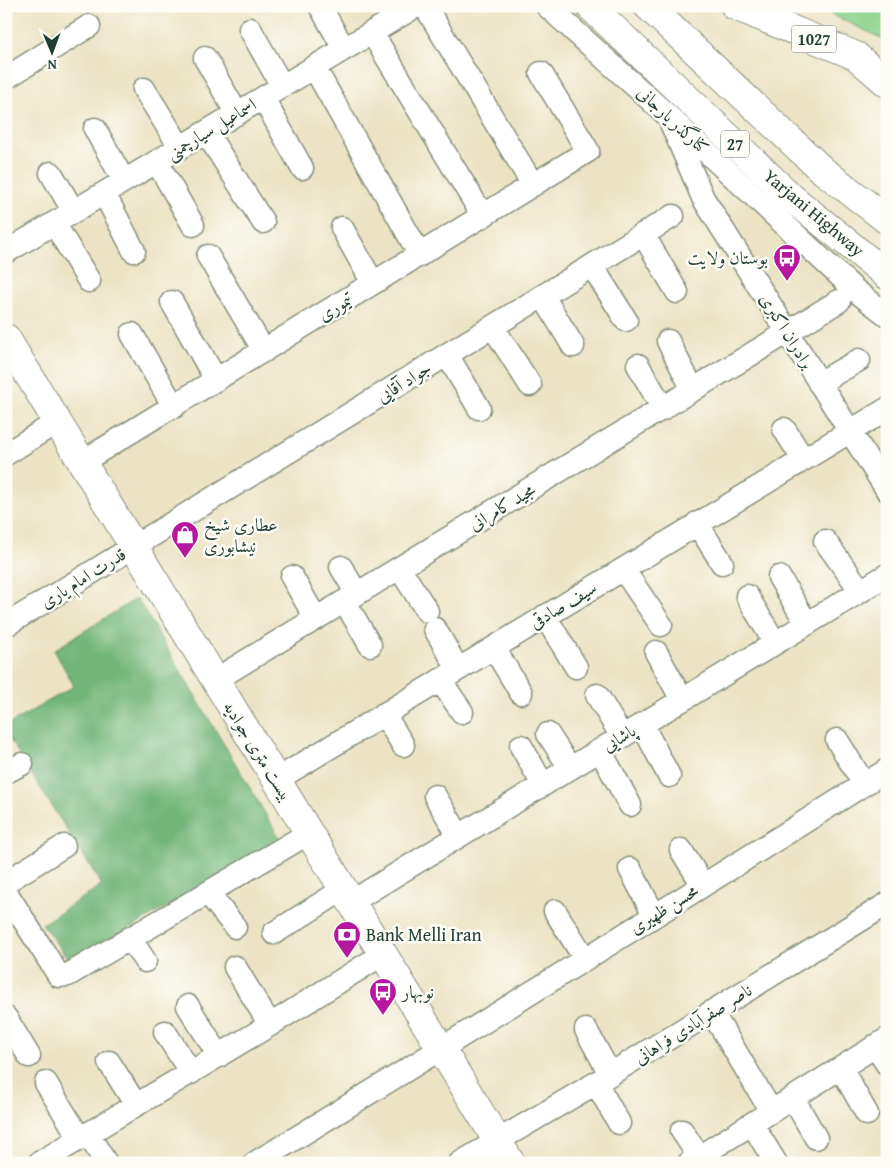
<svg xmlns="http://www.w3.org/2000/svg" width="893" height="1169" viewBox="0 0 893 1169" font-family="'Gentium Book Plus',Amiri,serif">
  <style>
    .green { fill: #8cd38d; stroke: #568860 }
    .forest { fill: #71b578; stroke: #487956 }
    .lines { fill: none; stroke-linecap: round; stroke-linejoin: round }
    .minor-casing { stroke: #86907c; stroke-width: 25 }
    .major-casing { stroke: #86907c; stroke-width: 30 }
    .highway-casing { stroke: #86907c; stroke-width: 30 }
    .minor { stroke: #fff; stroke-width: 22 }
    .major { stroke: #fff; stroke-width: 28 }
    .highway { stroke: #fff; stroke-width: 28 }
    .labels { text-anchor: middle; stroke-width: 5; stroke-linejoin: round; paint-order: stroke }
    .shield { fill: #fdfcf7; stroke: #62766e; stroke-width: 1 }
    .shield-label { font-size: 16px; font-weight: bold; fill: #1f3d34 }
    .street-label { font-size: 18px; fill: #1f3d34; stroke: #fdfcf7 }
    .poi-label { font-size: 18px; fill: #1f3d34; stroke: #fdfcf7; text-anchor: start }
  </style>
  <rect width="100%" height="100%" fill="#fdfcf7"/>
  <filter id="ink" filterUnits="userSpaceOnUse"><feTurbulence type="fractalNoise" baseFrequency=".02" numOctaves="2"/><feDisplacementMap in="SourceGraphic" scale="10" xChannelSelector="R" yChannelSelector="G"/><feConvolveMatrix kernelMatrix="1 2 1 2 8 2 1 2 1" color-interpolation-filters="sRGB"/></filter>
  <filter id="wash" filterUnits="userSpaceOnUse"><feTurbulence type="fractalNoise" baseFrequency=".0096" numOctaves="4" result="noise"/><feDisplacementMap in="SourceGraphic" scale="20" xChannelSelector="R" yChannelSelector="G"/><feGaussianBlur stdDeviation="1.12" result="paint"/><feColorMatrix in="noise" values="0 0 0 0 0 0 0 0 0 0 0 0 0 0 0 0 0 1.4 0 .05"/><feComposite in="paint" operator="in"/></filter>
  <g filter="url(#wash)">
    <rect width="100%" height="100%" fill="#ece3c4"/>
    <path class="green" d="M814,6H887V37L885,40Z"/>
    <path class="forest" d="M137,598L281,840L71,963L42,924L102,885L6,734V726L74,686L54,650Z"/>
  </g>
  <g filter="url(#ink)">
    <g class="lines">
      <defs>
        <path id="minor" d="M320,6L344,49
          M425,6L533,185
          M547,6L667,115L856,291L887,315
          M250,29L282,86
          M372,33L483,216
          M205,58L237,114
          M314,67L420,255
          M6,78L89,26
          M144,89L180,147
          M263,98L302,168
          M671,123L703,198L887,490
          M95,129L124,181
          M206,132L263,222
          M157,162L193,225
          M51,173L74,212
          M104,193L134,251
          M54,223L89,281
          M342,228L373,283
          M643,234L677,292
          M6,252L416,6
          M208,256L264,351
          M592,266L626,320
          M543,296L573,346
          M172,302L216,380
          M493,327L530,385
          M132,334L174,407
          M668,341L693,390
          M447,355L479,408
          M638,365L663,409
          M819,383L859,360
          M784,429L803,459
          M6,454L57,422
          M82,462L588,151L541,73
          M697,523L722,563
          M825,541L861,591
          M341,567L357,594
          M400,569L427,611
          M623,569L661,625
          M292,577L316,619
          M779,577L807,624
          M747,596L775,643
          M345,602L370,645
          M545,616L576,667
          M6,625L673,216
          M435,629L458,669
          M494,648L521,693
          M656,652L682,700
          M215,680L839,301
          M440,680L462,712
          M597,695L622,737
          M384,714L403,745
          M642,724L669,776
          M548,734L570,768
          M837,740L864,784
          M521,746L543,785
          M600,750L630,805
          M6,772L22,764
          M276,780L887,409
          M435,796L459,836
          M681,850L703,885
          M630,869L654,915
          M6,882L64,846
          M6,892L59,976L68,975L309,833
          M208,893L235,927
          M351,902L887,575
          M555,911L585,959
          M274,933L344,889
          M130,938L145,961
          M235,967L270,1025
          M188,1006L219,1056
          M712,1012L771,1111
          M6,1018L29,1056
          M586,1030L610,1074
          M165,1032L191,1073
          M875,1046L887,1064
          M109,1062L136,1105
          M841,1068L867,1114
          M46,1083L80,1139
          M596,1083L619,1123
          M793,1098L816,1138
          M752,1124L776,1163
          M682,1131L703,1163
          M88,1134L106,1163
          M39,1163L270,1025L383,954
          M255,1163C467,1034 677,902 887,770
          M460,1163L596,1083L887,904
          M689,1163L887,1039"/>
        <path id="major" d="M735,6L856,56L887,83
          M6,338L511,1163"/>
        <path id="highway" d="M590,6L792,198L887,275
          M648,6L821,169L887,220"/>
      </defs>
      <use href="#minor" class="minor-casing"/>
      <use href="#major" class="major-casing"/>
      <use href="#highway" class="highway-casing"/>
      <use href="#minor" class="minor"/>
      <use href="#major" class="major"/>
      <use href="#highway" class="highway"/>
    </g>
  </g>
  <defs>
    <symbol id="bus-pin" viewBox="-11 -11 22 30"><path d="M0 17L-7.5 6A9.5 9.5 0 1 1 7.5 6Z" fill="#b5179e" stroke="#fdfcf7"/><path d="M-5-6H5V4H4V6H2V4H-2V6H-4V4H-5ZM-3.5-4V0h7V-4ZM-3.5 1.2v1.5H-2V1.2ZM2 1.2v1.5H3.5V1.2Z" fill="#fff"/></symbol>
    <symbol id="shop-pin" viewBox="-11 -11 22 30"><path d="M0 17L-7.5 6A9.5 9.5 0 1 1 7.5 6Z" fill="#b5179e" stroke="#fdfcf7"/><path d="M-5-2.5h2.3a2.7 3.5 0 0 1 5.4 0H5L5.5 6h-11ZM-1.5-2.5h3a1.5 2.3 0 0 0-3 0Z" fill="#fff"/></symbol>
    <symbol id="bank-pin" viewBox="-11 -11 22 30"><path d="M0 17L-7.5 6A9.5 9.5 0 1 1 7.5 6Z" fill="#b5179e" stroke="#fdfcf7"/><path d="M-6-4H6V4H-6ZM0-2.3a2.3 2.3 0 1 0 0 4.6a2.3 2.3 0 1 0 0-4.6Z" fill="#fff"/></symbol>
  </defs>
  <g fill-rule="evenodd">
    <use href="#bus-pin" x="771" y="242" width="32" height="43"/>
    <use href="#shop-pin" x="169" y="519" width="32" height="43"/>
    <use href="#bank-pin" x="331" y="919" width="32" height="43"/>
    <use href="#bus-pin" x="367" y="976" width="32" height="43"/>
  </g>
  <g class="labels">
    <g class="shield">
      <rect x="791.5" y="25.5" width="45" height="27" rx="4"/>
      <rect x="721" y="130.5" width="28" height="27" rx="4"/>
    </g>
    <g class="shield-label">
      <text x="814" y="45">1027</text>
      <text x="735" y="150">27</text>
    </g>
    <g class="street-label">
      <text transform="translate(673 120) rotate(43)" y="6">کنارگذر یارجانی</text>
      <text transform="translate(211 129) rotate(-31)" y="6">اسماعیل سیارچمنی</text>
      <text transform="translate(814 213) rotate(40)" y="6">Yarjani Highway</text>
      <text transform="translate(335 307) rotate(-32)" y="6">تیموری</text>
      <text transform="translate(787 331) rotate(58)" y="6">برادران اکبری</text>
      <text transform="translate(404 382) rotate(-32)" y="6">جواد آقایی</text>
      <text transform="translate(502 507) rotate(-31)" y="6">مجید کامرانی</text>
      <text transform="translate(83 578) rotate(-32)" y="6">قدرت امام یاری</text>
      <text transform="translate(563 605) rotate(-31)" y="6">سیف صادقی</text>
      <text transform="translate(619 738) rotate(-31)" y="6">پاشایی</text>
      <text transform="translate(258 751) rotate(58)" y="6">بیست متری جوادیه</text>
      <text transform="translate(664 909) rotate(-32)" y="6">محسن ظهیری</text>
      <text transform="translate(693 1024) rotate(-32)" y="6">ناصر صفرآبادی فراهانی</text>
    </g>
    <g class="poi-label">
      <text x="768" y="264" text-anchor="end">بوستان ولایت</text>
      <text x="204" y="531">عطاری شیخ<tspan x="204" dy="21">نیشابوری</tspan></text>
      <text x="366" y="941">Bank Melli Iran</text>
      <text x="402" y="998">نوبهار</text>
    </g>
  </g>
  <rect width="893" height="1169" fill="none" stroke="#fdfcf7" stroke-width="25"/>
  <g transform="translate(52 52) rotate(179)" stroke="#fdfcf7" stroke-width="4" paint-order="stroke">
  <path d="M0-4L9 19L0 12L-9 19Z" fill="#1f3d34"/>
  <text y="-8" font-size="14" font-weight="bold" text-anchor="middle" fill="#1f3d34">N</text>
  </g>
</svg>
